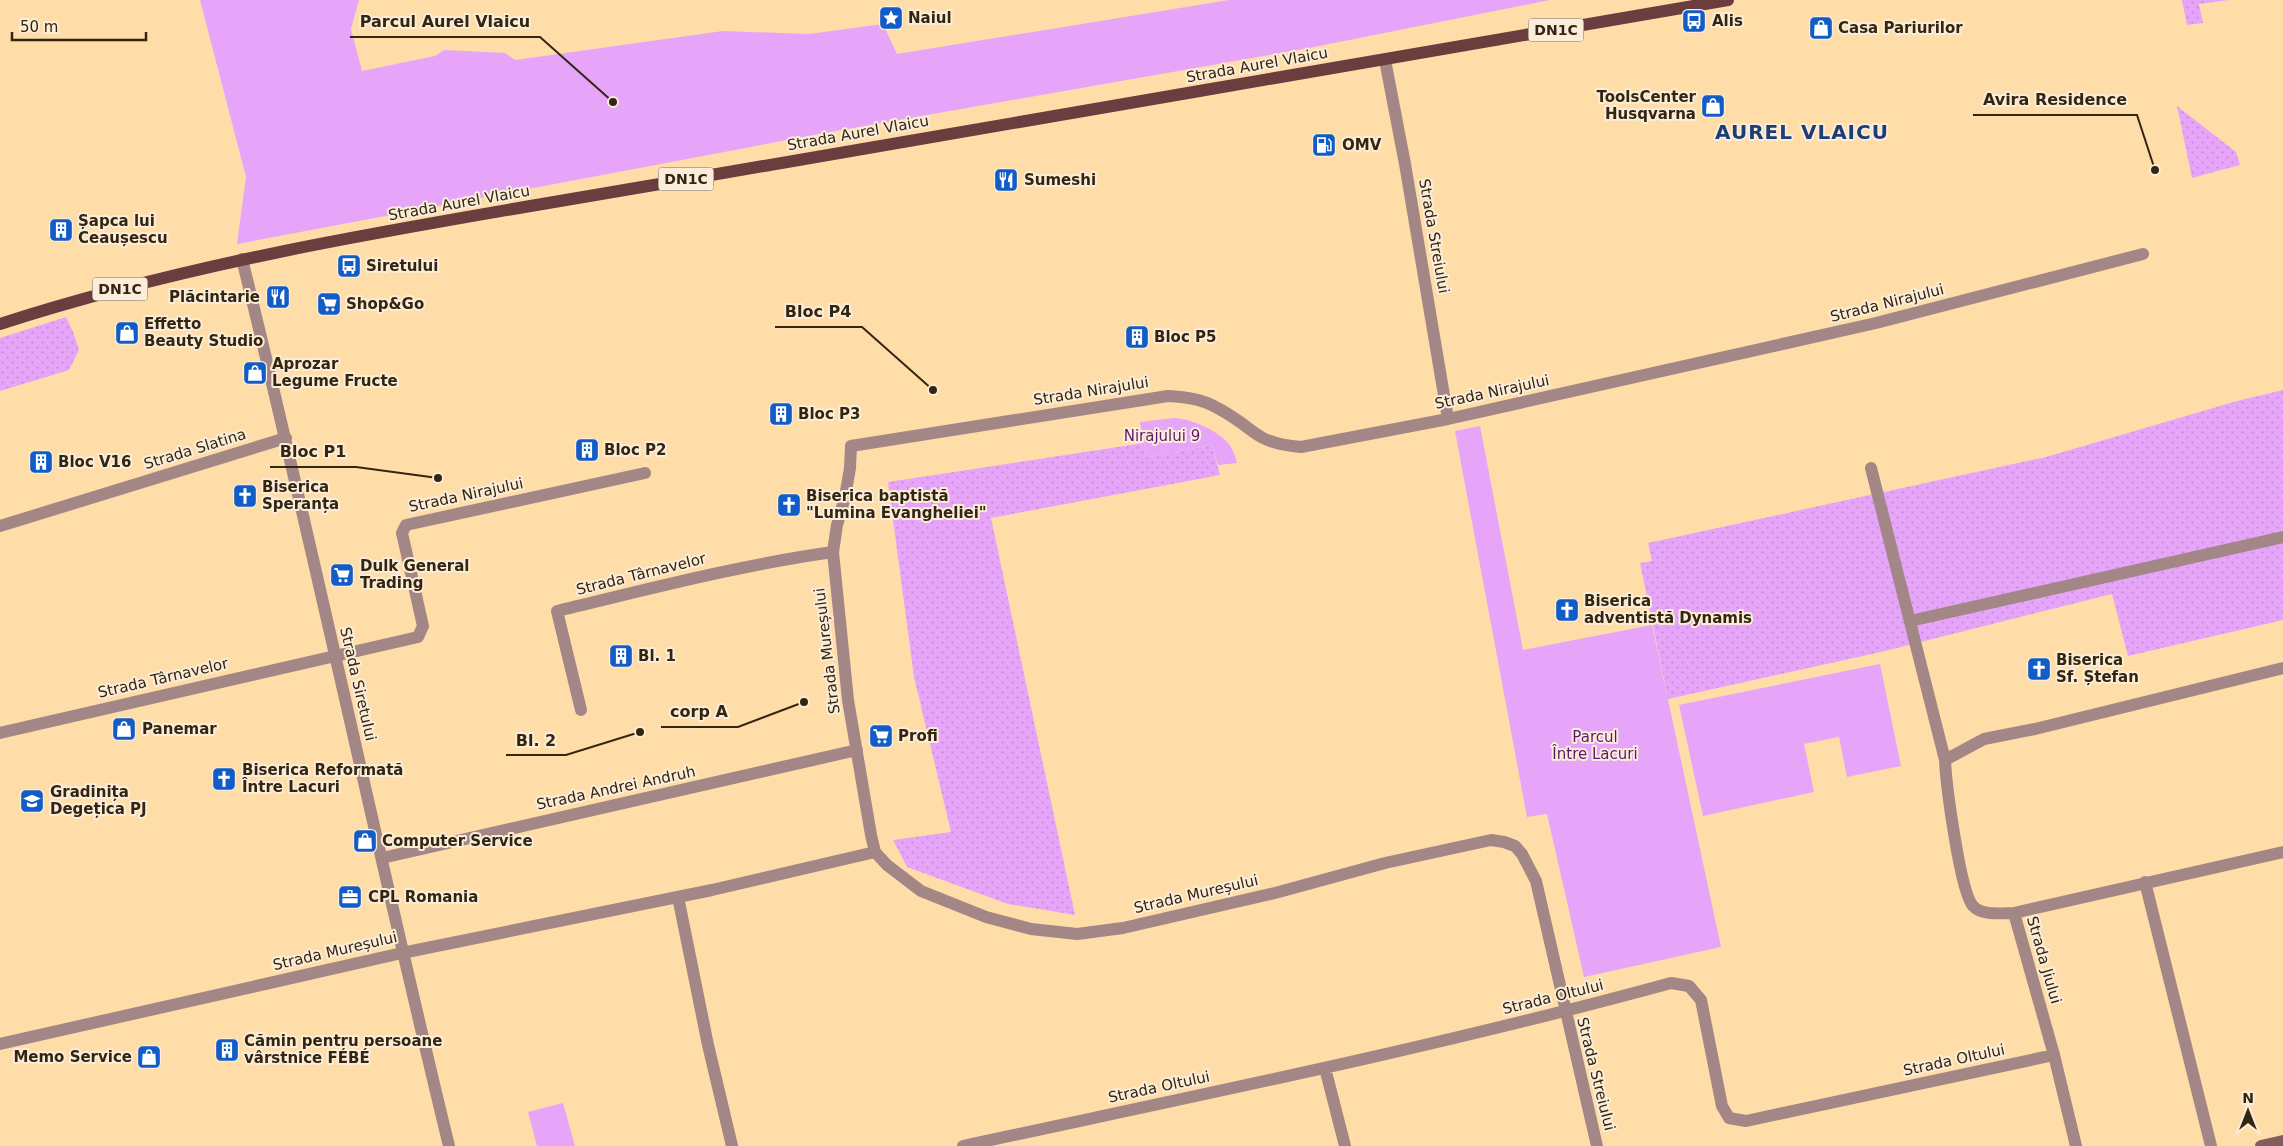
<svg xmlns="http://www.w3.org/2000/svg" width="2283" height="1146" viewBox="0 0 2283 1146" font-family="'DejaVu Sans',sans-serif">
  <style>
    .grass { fill: url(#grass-dots) }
    .park { fill: #e6a5f8 }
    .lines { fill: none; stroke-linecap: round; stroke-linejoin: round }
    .street { stroke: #a38787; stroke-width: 12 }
    .secondary { stroke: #835c5c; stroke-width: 12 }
    .primary { stroke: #6b3d3e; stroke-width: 12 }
    .labels { text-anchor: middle; stroke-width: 4; stroke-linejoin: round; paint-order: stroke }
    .shield { fill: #fbedd9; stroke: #6e624d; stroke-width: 1 }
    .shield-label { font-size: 14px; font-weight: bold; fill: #322611 }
    .poi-label { font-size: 15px; font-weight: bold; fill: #322611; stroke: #fbedd9; text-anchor: start }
    .street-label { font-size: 15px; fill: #322611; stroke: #fbedd9 }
    .park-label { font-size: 15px; fill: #5b196b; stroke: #fbedd9 }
    .district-label { font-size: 20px; font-weight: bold; letter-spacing: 1px; fill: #1c3e74; stroke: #fbedd9 }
    .leader { fill: none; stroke: #322611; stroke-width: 2 }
    .callout-dot { fill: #322611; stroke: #fbedd9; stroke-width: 2 }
    .callout-label { font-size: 16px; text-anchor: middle; font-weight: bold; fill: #322611; stroke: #fbedd9; stroke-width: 4; stroke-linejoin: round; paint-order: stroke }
  </style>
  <defs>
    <pattern id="grass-dots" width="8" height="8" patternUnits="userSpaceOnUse" patternTransform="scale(1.25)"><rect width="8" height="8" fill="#e6a5f8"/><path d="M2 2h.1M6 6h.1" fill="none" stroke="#c68ed4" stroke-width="1.8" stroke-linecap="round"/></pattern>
  </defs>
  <rect width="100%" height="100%" fill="#fedda9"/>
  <path class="grass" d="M2182,0H2229L2199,4L2203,23L2187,25Z
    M2177,106L2236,152L2240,165L2192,178Z
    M66,317L74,334L79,350L69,370L0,391V338Z
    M2283,390V620L2128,656L2112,594L1881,652L1668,699L1640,563L1652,561L1648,543L2046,457L2237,401Z
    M1144,443L1147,457L1212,445L1220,475L991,518L1075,915L1008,904L907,867L893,840L951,832L914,677L888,482Z"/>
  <path class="park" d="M200,0H359L351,29L362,71L435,56L444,50L505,53L515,60L723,31L809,34L883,24L897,54L1229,0H1550L1309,48L819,134L237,244L246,177Z
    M1174,418C1191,419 1215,429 1227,442C1233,448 1235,456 1237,463L1218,465L1212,445L1147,457L1140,422Z
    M1480,426L1523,650L1652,625L1721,947L1584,977L1547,814L1527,817L1455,431Z
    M1880,664L1901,766L1847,777L1839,737L1804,744L1814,792L1703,816L1679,705Z
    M563,1103L575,1146H537L528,1112Z"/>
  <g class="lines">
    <path class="street" d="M1385,60L1405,164L1448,419
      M242,259C315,554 377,851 449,1146
      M1871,468L1945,760C1946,783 1960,892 1973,906C1982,916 2002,913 2014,913L2283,852
      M0,526L286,438
      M1910,621L2283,537
      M581,710L557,611C649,589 740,565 833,552
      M0,733L418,637L423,626L402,533L406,525L645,473
      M1945,760L1984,739L2035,729L2283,668
      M382,858L857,750
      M2145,882L2211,1146
      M678,897L708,1045L732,1146
      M2014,913L2054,1055L2076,1146
      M0,1044L402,953L712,890L875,852
      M1325,1068L1345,1146
      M963,1146C1199,1095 1437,1047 1671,983L1689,986L1701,1000L1722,1106L1729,1118L1746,1121L2054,1055
      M1597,1146L1536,881L1522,854L1515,846L1504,842L1491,840L1385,863L1275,893L1123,928L1077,934L1031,929L986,917L921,891L887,865L875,852L871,835L848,700L833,552L837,525L845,497L850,468L851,446L1168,396C1200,397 1214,404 1240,422C1247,427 1255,434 1263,438C1275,444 1287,446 1301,447L1448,419L1876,323L2143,254"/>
    <path class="secondary" d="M2261,1146L2283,1141"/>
    <path class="primary" d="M0,324C216,254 442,222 665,183C1019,121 1374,62 1728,0"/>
  </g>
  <defs>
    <symbol id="sight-square" viewBox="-11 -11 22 22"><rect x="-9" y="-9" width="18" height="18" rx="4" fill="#125cc7" stroke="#fbedd9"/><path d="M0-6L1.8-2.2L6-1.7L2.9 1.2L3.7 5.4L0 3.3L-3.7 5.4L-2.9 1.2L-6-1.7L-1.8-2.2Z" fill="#fff"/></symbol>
    <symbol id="bus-square" viewBox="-11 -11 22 22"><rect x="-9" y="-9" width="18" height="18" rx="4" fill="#125cc7" stroke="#fbedd9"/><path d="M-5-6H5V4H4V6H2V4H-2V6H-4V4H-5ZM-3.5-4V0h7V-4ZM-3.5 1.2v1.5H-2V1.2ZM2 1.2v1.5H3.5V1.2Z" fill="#fff"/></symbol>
    <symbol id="shop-square" viewBox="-11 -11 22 22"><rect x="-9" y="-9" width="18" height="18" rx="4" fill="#125cc7" stroke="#fbedd9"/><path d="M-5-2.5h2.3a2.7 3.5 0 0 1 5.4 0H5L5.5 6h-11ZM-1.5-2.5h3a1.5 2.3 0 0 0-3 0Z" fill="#fff"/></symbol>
    <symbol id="fuel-square" viewBox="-11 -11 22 22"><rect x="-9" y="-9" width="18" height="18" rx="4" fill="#125cc7" stroke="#fbedd9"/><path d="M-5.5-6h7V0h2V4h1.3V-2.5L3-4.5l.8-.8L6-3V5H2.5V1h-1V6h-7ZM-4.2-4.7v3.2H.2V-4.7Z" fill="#fff"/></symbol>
    <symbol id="restaurant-square" viewBox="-11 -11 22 22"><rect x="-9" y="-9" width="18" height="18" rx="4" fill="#125cc7" stroke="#fbedd9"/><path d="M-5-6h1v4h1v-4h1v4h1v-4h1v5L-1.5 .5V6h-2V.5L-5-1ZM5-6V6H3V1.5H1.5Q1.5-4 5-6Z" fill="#fff"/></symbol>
    <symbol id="building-square" viewBox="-11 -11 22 22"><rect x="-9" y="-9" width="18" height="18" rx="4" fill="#125cc7" stroke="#fbedd9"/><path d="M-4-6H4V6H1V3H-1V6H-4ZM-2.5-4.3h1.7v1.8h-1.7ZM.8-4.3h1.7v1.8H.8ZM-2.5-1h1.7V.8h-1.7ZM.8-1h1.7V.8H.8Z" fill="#fff"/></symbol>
    <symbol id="supermarket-square" viewBox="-11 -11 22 22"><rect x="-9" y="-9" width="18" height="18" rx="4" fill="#125cc7" stroke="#fbedd9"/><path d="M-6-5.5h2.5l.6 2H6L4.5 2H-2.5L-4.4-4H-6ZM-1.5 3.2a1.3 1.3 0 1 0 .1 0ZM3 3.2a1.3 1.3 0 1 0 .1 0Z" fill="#fff"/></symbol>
    <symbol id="church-square" viewBox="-11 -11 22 22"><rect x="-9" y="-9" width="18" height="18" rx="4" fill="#125cc7" stroke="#fbedd9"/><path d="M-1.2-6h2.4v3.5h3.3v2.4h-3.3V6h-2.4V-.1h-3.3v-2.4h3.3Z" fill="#fff"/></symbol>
    <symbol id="school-square" viewBox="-11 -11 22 22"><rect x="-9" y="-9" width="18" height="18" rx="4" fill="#125cc7" stroke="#fbedd9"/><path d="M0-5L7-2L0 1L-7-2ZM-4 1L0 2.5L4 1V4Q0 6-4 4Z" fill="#fff"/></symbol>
    <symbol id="office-square" viewBox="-11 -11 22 22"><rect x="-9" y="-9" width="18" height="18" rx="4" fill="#125cc7" stroke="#fbedd9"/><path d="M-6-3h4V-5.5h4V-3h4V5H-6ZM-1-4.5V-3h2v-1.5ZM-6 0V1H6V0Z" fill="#fff"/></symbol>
  </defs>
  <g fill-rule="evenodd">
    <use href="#sight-square" x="877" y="4" width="28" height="28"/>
    <use href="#bus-square" x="1680" y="7" width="28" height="28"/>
    <use href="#shop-square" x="1807" y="14" width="28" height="28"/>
    <use href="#shop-square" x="1699" y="92" width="28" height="28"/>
    <use href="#fuel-square" x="1310" y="131" width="28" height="28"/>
    <use href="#restaurant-square" x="992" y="166" width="28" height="28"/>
    <use href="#building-square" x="47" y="216" width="28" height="28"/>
    <use href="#bus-square" x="335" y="252" width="28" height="28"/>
    <use href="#restaurant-square" x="264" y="283" width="28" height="28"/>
    <use href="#supermarket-square" x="315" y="290" width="28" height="28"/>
    <use href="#shop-square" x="113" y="319" width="28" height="28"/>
    <use href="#building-square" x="1123" y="323" width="28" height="28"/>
    <use href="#shop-square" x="241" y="359" width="28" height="28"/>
    <use href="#building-square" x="767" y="400" width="28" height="28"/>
    <use href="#building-square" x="573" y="436" width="28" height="28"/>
    <use href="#building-square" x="27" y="448" width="28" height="28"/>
    <use href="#church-square" x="231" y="482" width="28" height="28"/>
    <use href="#church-square" x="775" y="491" width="28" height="28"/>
    <use href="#supermarket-square" x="328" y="561" width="28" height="28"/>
    <use href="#church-square" x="1553" y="596" width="28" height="28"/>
    <use href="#building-square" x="607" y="642" width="28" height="28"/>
    <use href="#church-square" x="2025" y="655" width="28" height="28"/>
    <use href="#shop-square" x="110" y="715" width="28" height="28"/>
    <use href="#supermarket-square" x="867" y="722" width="28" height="28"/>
    <use href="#church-square" x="210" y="765" width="28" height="28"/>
    <use href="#school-square" x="18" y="787" width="28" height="28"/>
    <use href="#shop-square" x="351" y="827" width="28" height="28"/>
    <use href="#office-square" x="336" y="883" width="28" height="28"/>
    <use href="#building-square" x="213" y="1036" width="28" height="28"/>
    <use href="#shop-square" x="135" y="1043" width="28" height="28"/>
  </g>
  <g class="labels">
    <g class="shield">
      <rect x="1528.5" y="18.5" width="55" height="23" rx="4"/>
      <rect x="658.5" y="167.5" width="55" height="23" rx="4"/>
      <rect x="92.5" y="277.5" width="55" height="23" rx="4"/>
    </g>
    <g class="shield-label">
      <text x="1556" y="35">DN1C</text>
      <text x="686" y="184">DN1C</text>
      <text x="120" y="294">DN1C</text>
    </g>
    <g class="poi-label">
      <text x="908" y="23">Naiul</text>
      <text x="1712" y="26">Alis</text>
      <text x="1838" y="33">Casa Pariurilor</text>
      <text x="1696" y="102" text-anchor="end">ToolsCenter<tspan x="1696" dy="17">Husqvarna</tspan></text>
      <text x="1342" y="150">OMV</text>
      <text x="1024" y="185">Sumeshi</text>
      <text x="78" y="226">Șapca lui<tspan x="78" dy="17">Ceaușescu</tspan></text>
      <text x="366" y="271">Siretului</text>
      <text x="260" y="302" text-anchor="end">Plăcintarie</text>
      <text x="346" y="309">Shop&amp;Go</text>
      <text x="144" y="329">Effetto<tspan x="144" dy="17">Beauty Studio</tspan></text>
      <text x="1154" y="342">Bloc P5</text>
      <text x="272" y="369">Aprozar<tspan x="272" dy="17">Legume Fructe</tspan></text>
      <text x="798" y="419">Bloc P3</text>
      <text x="604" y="455">Bloc P2</text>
      <text x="58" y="467">Bloc V16</text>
      <text x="262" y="492">Biserica<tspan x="262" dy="17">Speranța</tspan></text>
      <text x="806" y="501">Biserica baptistă<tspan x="806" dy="17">"Lumina Evangheliei"</tspan></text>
      <text x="360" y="571">Dulk General<tspan x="360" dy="17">Trading</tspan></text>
      <text x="1584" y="606">Biserica<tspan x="1584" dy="17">adventistă Dynamis</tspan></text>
      <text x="638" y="661">Bl. 1</text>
      <text x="2056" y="665">Biserica<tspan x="2056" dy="17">Sf. Ștefan</tspan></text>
      <text x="142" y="734">Panemar</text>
      <text x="898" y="741">Profi</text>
      <text x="242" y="775">Biserica Reformată<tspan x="242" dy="17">Între Lacuri</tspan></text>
      <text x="50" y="797">Gradinița<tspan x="50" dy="17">Degețica PJ</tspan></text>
      <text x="382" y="846">Computer Service</text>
      <text x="368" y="902">CPL Romania</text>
      <text x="244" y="1046">Cămin pentru persoane<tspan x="244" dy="17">vârstnice FÉBÉ</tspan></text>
      <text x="132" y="1062" text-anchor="end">Memo Service</text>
    </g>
    <g class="street-label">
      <text transform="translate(1257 65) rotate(-10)" y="5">Strada Aurel Vlaicu</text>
      <text transform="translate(858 133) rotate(-10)" y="5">Strada Aurel Vlaicu</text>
      <text transform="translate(459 203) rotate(-10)" y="5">Strada Aurel Vlaicu</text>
      <text transform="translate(1434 236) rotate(80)" y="5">Strada Streiului</text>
      <text transform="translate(1887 303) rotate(-14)" y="5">Strada Nirajului</text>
      <text transform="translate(1091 391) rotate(-9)" y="5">Strada Nirajului</text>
      <text transform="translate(1492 392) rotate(-12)" y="5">Strada Nirajului</text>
      <text transform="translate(195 449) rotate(-17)" y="5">Strada Slatina</text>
      <text transform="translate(466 495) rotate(-12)" y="5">Strada Nirajului</text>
      <text transform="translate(641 574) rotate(-14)" y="5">Strada Târnavelor</text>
      <text transform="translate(827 651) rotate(-97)" y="5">Strada Mureșului</text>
      <text transform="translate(163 678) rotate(-13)" y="5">Strada Târnavelor</text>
      <text transform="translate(358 684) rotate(77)" y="5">Strada Siretului</text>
      <text transform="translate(616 788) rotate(-12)" y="5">Strada Andrei Andruh</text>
      <text transform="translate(1196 894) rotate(-13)" y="5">Strada Mureșului</text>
      <text transform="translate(335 951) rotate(-13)" y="5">Strada Mureșului</text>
      <text transform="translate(2044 960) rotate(74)" y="5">Strada Jiului</text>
      <text transform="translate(1553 997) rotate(-14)" y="5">Strada Oltului</text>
      <text transform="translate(1954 1060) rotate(-12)" y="5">Strada Oltului</text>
      <text transform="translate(1596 1074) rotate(76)" y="5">Strada Streiului</text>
      <text transform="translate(1159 1087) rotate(-12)" y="5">Strada Oltului</text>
    </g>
    <g class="park-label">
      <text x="1162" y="441">Nirajului 9</text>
      <text x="1595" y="742">Parcul<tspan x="1595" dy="17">Între Lacuri</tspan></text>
    </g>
    <g class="district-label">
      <text x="1802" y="139">AUREL VLAICU</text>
    </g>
  </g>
  <path class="leader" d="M613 102L540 37H350M2155 170L2137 115H1973M933 390L862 327H775M438 478L356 467H270M804 702L738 727H661M640 732L566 755H506"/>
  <g class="callout-dot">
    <circle cx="613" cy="102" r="5"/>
    <circle cx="2155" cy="170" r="5"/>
    <circle cx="933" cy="390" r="5"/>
    <circle cx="438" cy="478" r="5"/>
    <circle cx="804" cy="702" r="5"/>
    <circle cx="640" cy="732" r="5"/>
  </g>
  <g class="callout-label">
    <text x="445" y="27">Parcul Aurel Vlaicu</text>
    <text x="2055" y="105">Avira Residence</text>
    <text x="818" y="317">Bloc P4</text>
    <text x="313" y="457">Bloc P1</text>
    <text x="699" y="717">corp A</text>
    <text x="536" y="746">Bl. 2</text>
  </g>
  <g transform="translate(2248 1111)" stroke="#fbedd9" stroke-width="4" paint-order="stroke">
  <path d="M0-4L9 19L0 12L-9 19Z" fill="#322611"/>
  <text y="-8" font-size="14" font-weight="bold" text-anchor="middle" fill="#322611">N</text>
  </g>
  <path d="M12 32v8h134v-8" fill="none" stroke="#322611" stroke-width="2.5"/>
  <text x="20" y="32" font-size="15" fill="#322611" stroke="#fbedd9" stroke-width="4" paint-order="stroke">50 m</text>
</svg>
